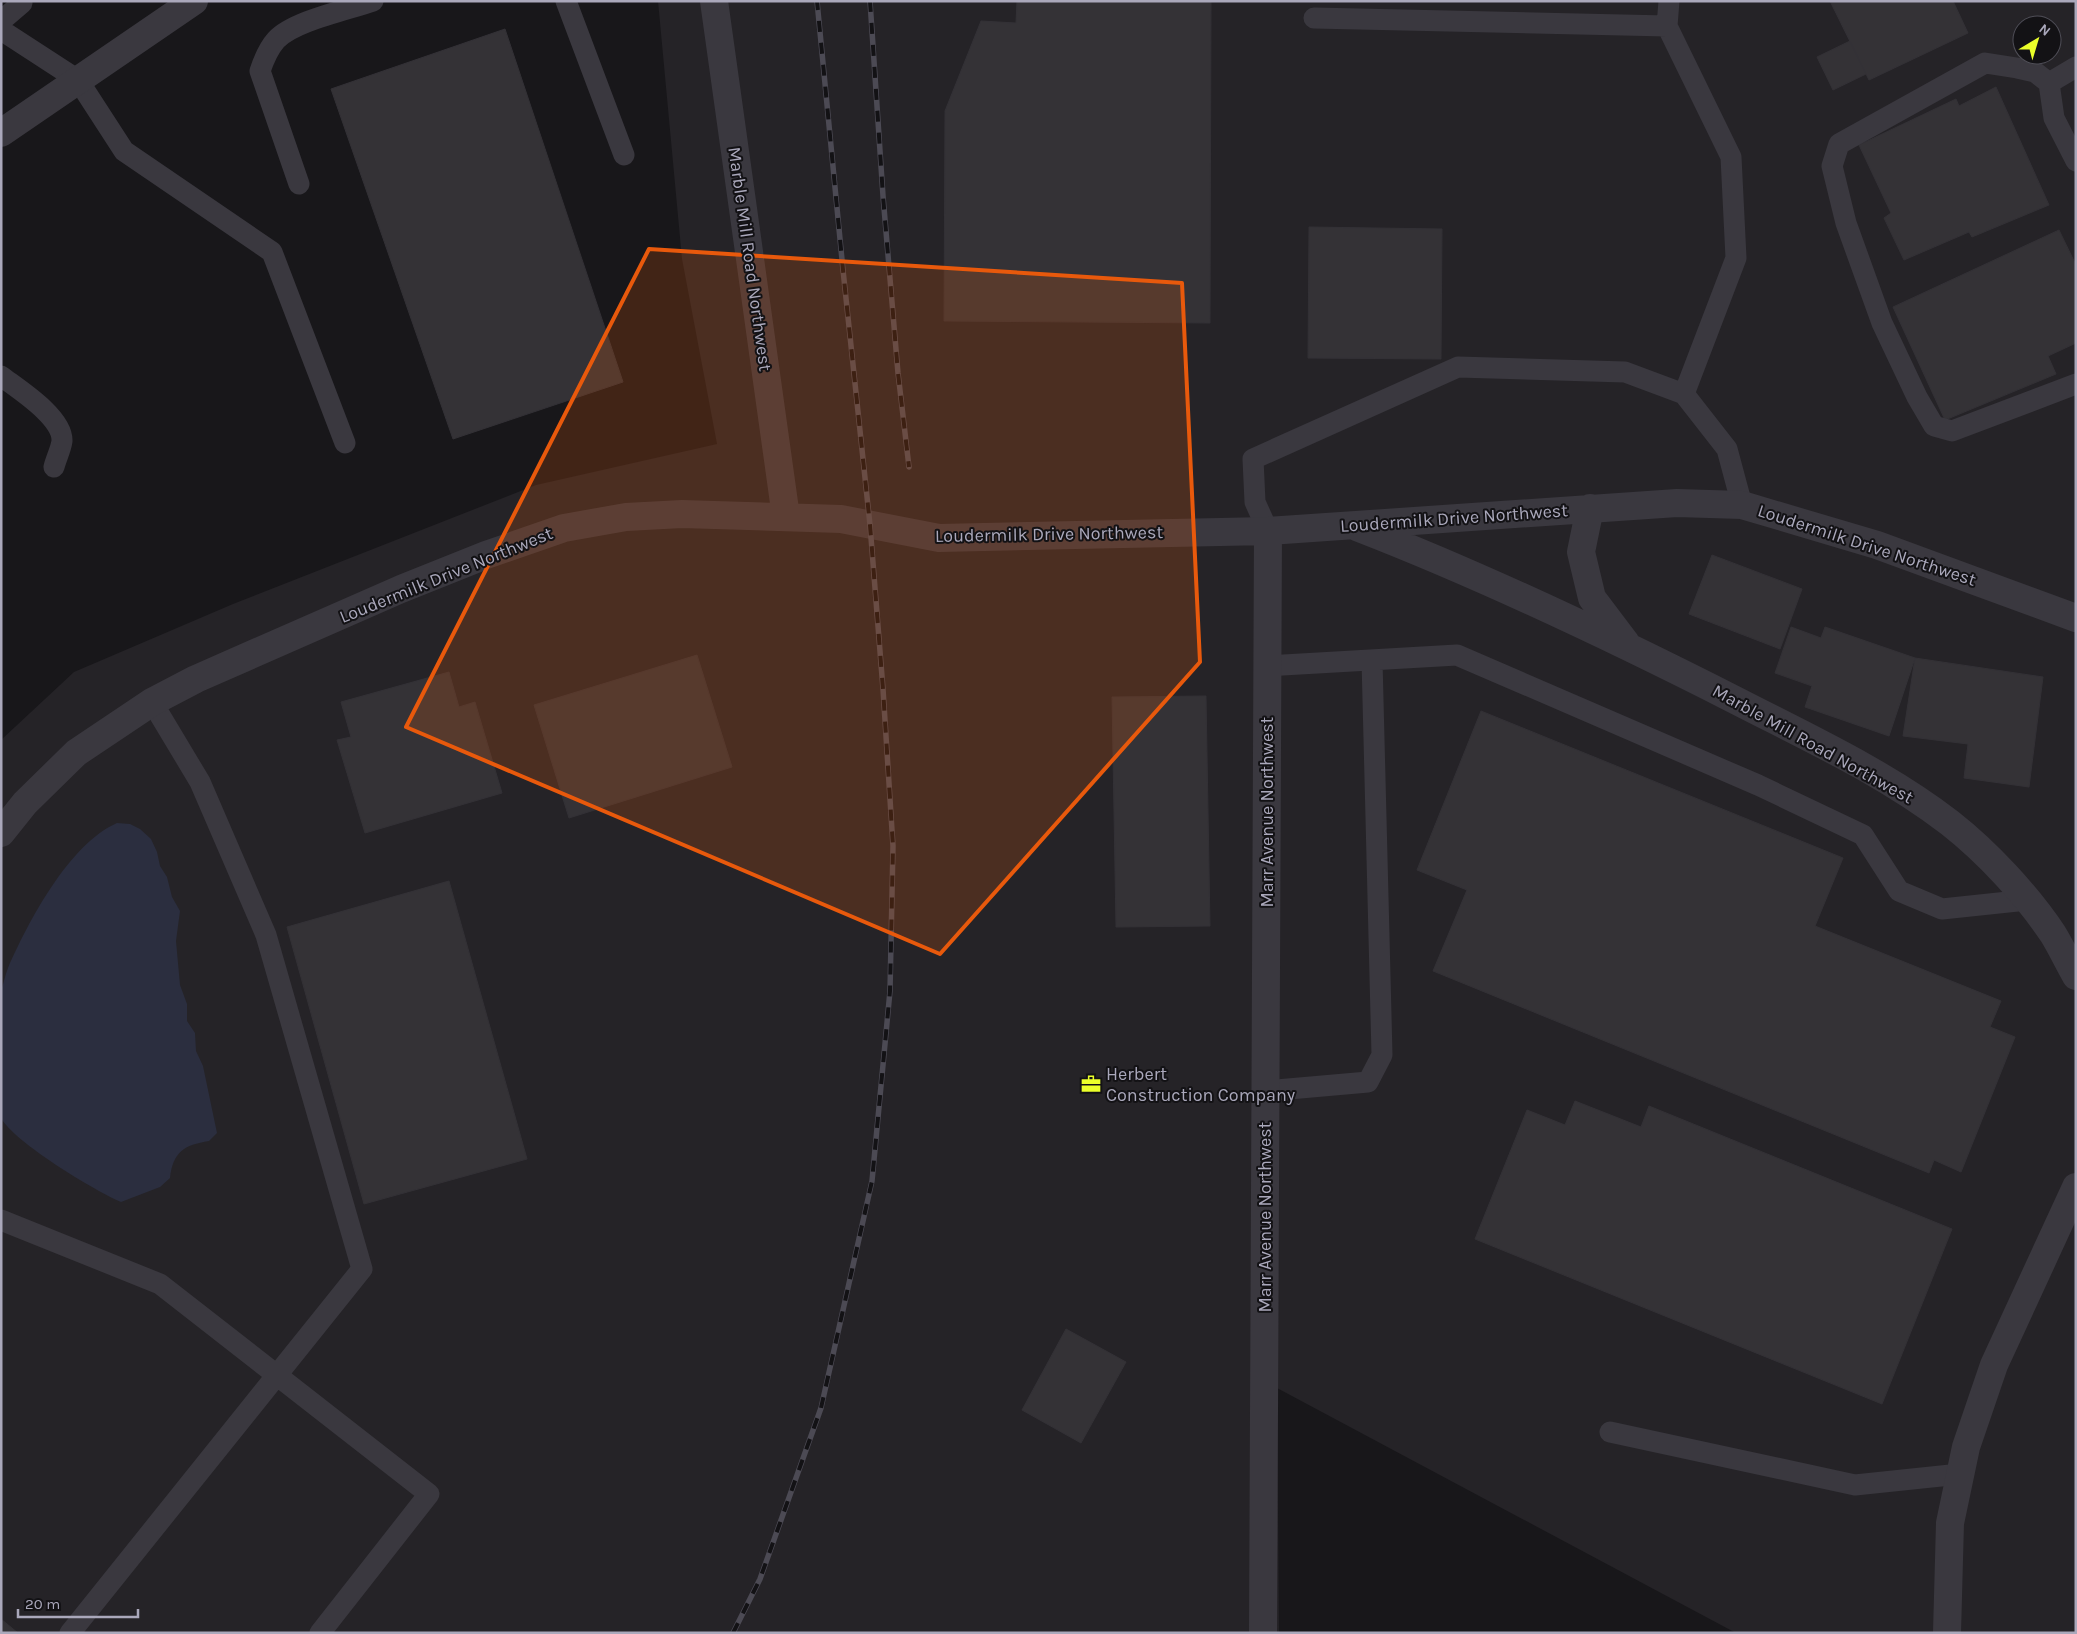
<svg xmlns="http://www.w3.org/2000/svg" width="2077" height="1634" viewBox="0 0 2077 1634" font-family="Karla,sans-serif">
  <style>
    .built { fill: #252327; fill-rule: evenodd }
    .water { fill: #2b2e3f }
    .building { fill: #343236; stroke: #333136 }
    .lines { fill: none; stroke-linecap: round; stroke-linejoin: round }
    .service { stroke: #3a383f; stroke-width: 21 }
    .minor { stroke: #3a383f; stroke-width: 28 }
    .rail-casing { stroke: #4c4a54; stroke-width: 5.5 }
    .rail { stroke: #131215; stroke-width: 4; stroke-dasharray: 11; stroke-linecap: butt }
    .marked { fill: #e8590c; fill-opacity: 0.2; stroke: #e8590c; stroke-width: 4; stroke-linejoin: round }
    .labels { text-anchor: middle; stroke-width: 4; stroke-linejoin: round; paint-order: stroke }
    .street-label { font-size: 18px; fill: #aaa8bb; stroke: #131215 }
    .poi-label { font-size: 18px; fill: #aaa8bb; stroke: #131215; text-anchor: start }
  </style>
  <rect width="100%" height="100%" fill="#18171a"/>
  <path class="built" d="M658,1H2076V1633H1736L1277,1388L1279,1633H1V740L74,672L233,604L536,485L717,444L682,259ZM2022,25H2052V55H2022Z"/>
  <path class="water" d="M117,823L130,824L140,829L151,839L157,852L160,866L167,877L172,897L180,911L176,941L180,985L187,1004V1021L195,1033L196,1051L203,1066L217,1133L209,1141C184,1145 173,1152 170,1178L160,1187L121,1202C95,1191 14,1142 1,1118V990C4,983 5,975 8,968C28,922 69,844 117,823Z"/>
  <path class="building" d="M1017,1H1211L1210,323L944,321L945,111L981,21L1016,23Z
    M1830,1H1953L1968,33L1869,80Z
    M505,29L623,382L453,439L331,89Z
    M1850,41L1866,74L1833,90L1817,57Z
    M1996,87L2049,205L1972,237L1969,232L1904,260L1884,218L1891,213L1859,145L1956,99L1959,106Z
    M1309,227L1442,229L1441,359L1308,358Z
    M2059,230L2076,265V343L2048,356L2056,374L1945,420L1893,307Z
    M1712,555L1802,589L1780,649L1689,614Z
    M1791,627L1821,638L1825,627L1915,658L1889,736L1805,707L1812,686L1775,673Z
    M697,655L732,767L569,818L534,705Z
    M1915,658L2043,677L2029,787L1964,778L1968,744L1903,736Z
    M449,672L459,707L475,702L502,793L365,833L337,740L351,737L341,702Z
    M1206,696L1210,926L1116,927L1112,697Z
    M1481,711L1843,858L1815,926L2001,1001L1990,1027L2015,1037L1961,1172L1934,1160L1929,1173L1433,971L1467,890L1417,870Z
    M449,881L527,1159L364,1204L287,927Z
    M1575,1101L1641,1127L1649,1106L1952,1229L1882,1404L1475,1239L1527,1110L1565,1125Z
    M1066,1329L1126,1362L1081,1443L1022,1410Z
    M1,1619L18,1633H1Z"/>
  <g class="lines">
    <path class="service" d="M566,1L624,155
      M1669,1L1667,26L1731,157L1736,258L1684,394
      M1314,18L1667,26
      M1,21L22,3
      M1,30L78,80L124,151L272,252L345,443
      M2076,67L2049,83L2054,118L2076,161
      M2049,83L2035,72L2017,68L1985,63L1839,144L1832,166L1846,223L1882,323L1917,397L1934,426L1952,431L2076,384
      M299,184L260,71C264,59 268,49 276,40C293,21 347,10 373,1
      M1,376C18,389 63,417 62,441C61,449 56,459 54,467
      M1268,531L1255,502L1253,459L1458,367L1625,372L1684,394L1727,449L1742,505
      M1267,666L1457,655L1758,785L1863,835L1899,891L1942,909L2027,900
      M1266,1091L1368,1082L1382,1055L1372,660
      M1,1220L160,1284L429,1494L320,1633
      M1610,1432L1855,1485L1960,1474
      M70,1633L362,1269L266,935L200,782L152,702"/>
    <path class="minor" d="M714,1L786,517
      M1,133L194,1
      M1590,508L1581,552L1592,598L1626,643
      M1359,528C1488,578 1613,638 1737,701C1809,738 1885,773 1950,823C1987,852 2027,895 2053,934C2061,947 2068,962 2076,976
      M1,833L25,803L76,753L152,702L196,679L401,589L486,555L564,528L626,517L682,514L841,519L939,538L1268,531L1677,503L1742,505L1877,545L2076,618
      M1263,1633L1268,531
      M1947,1633L1950,1523L1966,1447L1994,1365L2076,1187"/>
    <defs>
      <path id="rail" d="M870,1L883,196L898,373L909,467
        M733,1633L760,1579L821,1408L872,1181L890,991L893,846L883,689L870,525L843,270L817,1"/>
    </defs>
    <use href="#rail" class="rail-casing"/>
    <use href="#rail" class="rail"/>
  </g>
  <path class="marked" d="M649,249L1182,283L1200,662L940,954L406,727Z"/>
  <defs>
    <symbol id="office-bare" viewBox="-9 -9 18 18"><path d="M-6-3h4V-5.5h4V-3h4V5H-6ZM-1-4.5V-3h2v-1.5ZM-6 0V1H6V0Z" fill="#ebff2a" stroke="#131215" stroke-width="2.5" paint-order="stroke"/></symbol>
  </defs>
  <g fill-rule="evenodd">
    <use href="#office-bare" x="1077" y="1070" width="28" height="28"/>
  </g>
  <g class="labels">
    <g class="street-label">
      <text transform="translate(750 259) rotate(82)" y="6">Marble Mill Road Northwest</text>
      <text transform="translate(1454 518) rotate(-4)" y="6">Loudermilk Drive Northwest</text>
      <text transform="translate(1049 534) rotate(-1)" y="6">Loudermilk Drive Northwest</text>
      <text transform="translate(1867 545) rotate(18)" y="6">Loudermilk Drive Northwest</text>
      <text transform="translate(446 575) rotate(-22)" y="6">Loudermilk Drive Northwest</text>
      <text transform="translate(1813 744) rotate(29)" y="6">Marble Mill Road Northwest</text>
      <text transform="translate(1267 812) rotate(-90)" y="6">Marr Avenue Northwest</text>
      <text transform="translate(1265 1217) rotate(-90)" y="6">Marr Avenue Northwest</text>
    </g>
    <g class="poi-label">
      <text x="1106" y="1080">Herbert<tspan x="1106" dy="21">Construction Company</tspan></text>
    </g>
  </g>
  <rect width="2077" height="1634" fill="none" stroke="#aaa8bb" stroke-width="5"/>
  <g transform="translate(2037 40) rotate(38)"><circle r="24" fill="#131215" stroke="#4f4e57"/>
  <path d="M0-4L9 19L0 12L-9 19Z" fill="#ebff2a"/>
  <text y="-8" font-size="14" font-weight="bold" text-anchor="middle" fill="#aaa8bb">N</text>
  </g>
  <path d="M18 1609v8h120v-8" fill="none" stroke="#aaa8bb" stroke-width="2.5"/>
  <text x="25" y="1609" font-size="15" fill="#aaa8bb" stroke="#131215" stroke-width="4" paint-order="stroke">20 m</text>
</svg>
